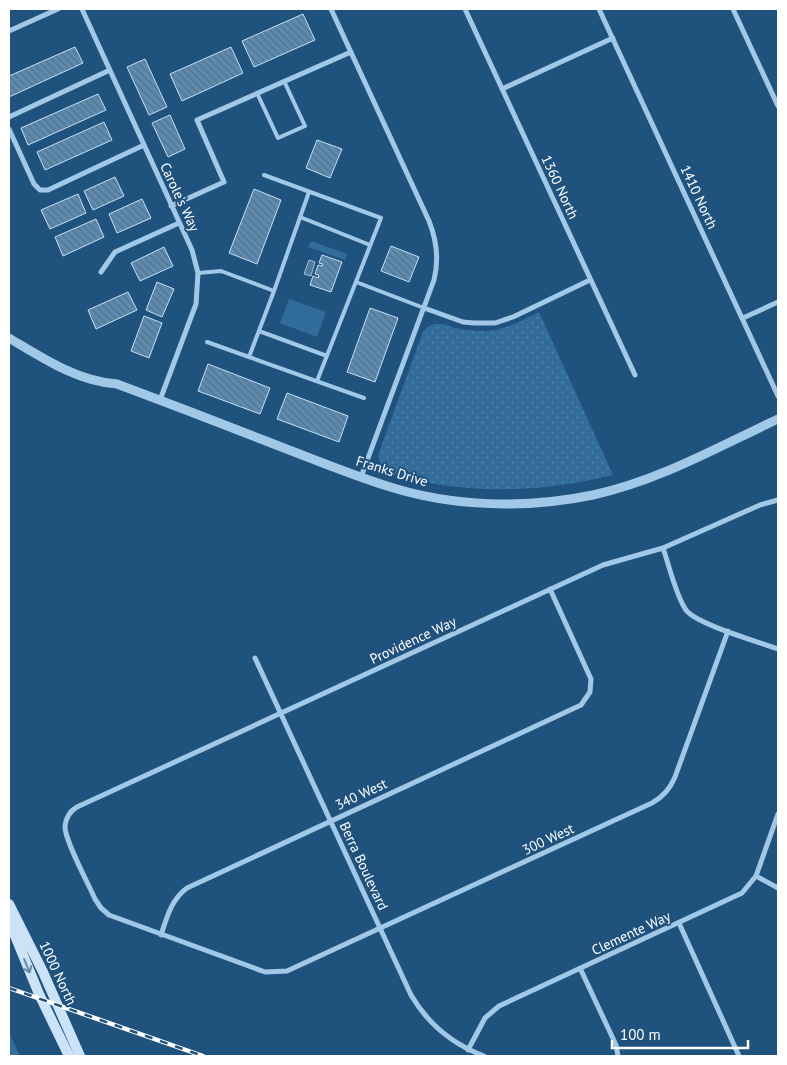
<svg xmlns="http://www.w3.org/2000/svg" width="787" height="1065" viewBox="0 0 787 1065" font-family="'PT Sans',sans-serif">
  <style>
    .grass { fill: #326c9b }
    .park { fill: url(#park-dots) }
    .water { fill: #547999; stroke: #96c5e8 }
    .building { fill: url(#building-back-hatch); stroke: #c6e0f5 }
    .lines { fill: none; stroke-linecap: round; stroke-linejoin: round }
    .service { stroke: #a2c8e7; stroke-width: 4 }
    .minor { stroke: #a2c8e7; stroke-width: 5 }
    .tertiary { stroke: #a2c8e7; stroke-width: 9 }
    .secondary { stroke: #cce2f6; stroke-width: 10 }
    .rail-casing { stroke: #fff; stroke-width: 4.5 }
    .rail { stroke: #1f527d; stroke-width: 2.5; stroke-dasharray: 8; stroke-linecap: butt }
    .oneway { stroke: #648cad }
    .labels { text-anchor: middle; stroke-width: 4; stroke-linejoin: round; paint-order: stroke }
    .street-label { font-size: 14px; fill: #fff; stroke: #1f527d }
  </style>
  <defs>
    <pattern id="park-dots" width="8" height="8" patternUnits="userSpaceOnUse" patternTransform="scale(1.25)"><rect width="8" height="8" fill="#326c9b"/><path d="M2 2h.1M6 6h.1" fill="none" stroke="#5182aa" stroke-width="1.8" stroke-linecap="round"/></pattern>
    <pattern id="building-back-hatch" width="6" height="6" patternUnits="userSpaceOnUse" patternTransform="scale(1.25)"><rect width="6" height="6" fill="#5d8bb0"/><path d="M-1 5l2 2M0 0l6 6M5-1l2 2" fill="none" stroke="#567288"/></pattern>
  </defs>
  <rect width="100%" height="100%" fill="#1f527d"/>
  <path class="grass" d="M311,241L347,254L345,260L308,247Z
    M289,299L326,312L317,337L280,323Z
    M9,1032L20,1056H9Z"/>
  <path class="park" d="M539,312L613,475C549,491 481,495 416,480C398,476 381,476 378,455L423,332C434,318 445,325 459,329C466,330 475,331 483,331C503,331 521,321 539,312Z"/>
  <path class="water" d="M309,260L315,262L311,276L304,274Z"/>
  <path class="building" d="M303,14L315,40L254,67L242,41Z
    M75,47L83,63L9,97V76Z
    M231,47L243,73L182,101L170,74Z
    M145,59L167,107L149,115L127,67Z
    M98,94L106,110L28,145L21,128Z
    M170,115L185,149L168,157L152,123Z
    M104,122L112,140L45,170L37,152Z
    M317,140L342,149L330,178L306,168Z
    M115,177L124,196L93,210L84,191Z
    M254,189L281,200L257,264L229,253Z
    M78,194L86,213L50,229L41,210Z
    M142,199L151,218L117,233L109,214Z
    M96,219L104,237L63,256L55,237Z
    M391,246L419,257L409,282L381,271Z
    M164,247L173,266L140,281L131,263Z
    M322,255L342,262L331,292L310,285L313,276L318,278L319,275L315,274L318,265L322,266L323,264L319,263Z
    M157,282L174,289L162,317L146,310Z
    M128,292L137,310L96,329L88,310Z
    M370,308L398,318L375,382L347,372Z
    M144,316L162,323L149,358L131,351Z
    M208,364L270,388L260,414L198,391Z
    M287,393L348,416L339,442L277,419Z"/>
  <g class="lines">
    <path class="service" d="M257,93L278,138L305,126L284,81
      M264,175L381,218L317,381
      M300,217L370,245
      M198,273L221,271L274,291L249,357L207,342
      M356,282L424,308
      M274,291L309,192
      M259,331L327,356
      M249,357L364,398"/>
    <path class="minor" d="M82,9L192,250L198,273L196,304L160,400
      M331,9L429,221C437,241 439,260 434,280L361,477
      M465,9L635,375
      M599,9L778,396
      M733,9L778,106
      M9,31L58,9
      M502,89L613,38
      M9,117L110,70
      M9,129L34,184L40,190H48L144,145
      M171,206L224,182L197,120L351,52
      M101,272L115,252L179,223
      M424,308L463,322L474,323H495L513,317L590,280
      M743,318L778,302
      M663,548C669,565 676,596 686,610C696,624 759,642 778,649
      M728,631L675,777C670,789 663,797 652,803L287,971L265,972L109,915L101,908L95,899C89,885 64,839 65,826C66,817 70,811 77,807L603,565L663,548L760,505L778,500
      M255,658L411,995C428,1024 452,1044 484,1056
      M756,876L778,888
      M679,923L739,1056
      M161,935C167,917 171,900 187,888L581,705L590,692L591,679L550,589
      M580,968L616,1045L618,1056
      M468,1050L485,1018L499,1006L742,893L756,876L778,814"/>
    <path class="tertiary" d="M9,338C41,357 78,382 117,384C173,405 228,426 284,448C318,461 352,475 387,486C452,507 526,509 593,495C658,481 718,447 778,419"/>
    <path class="secondary" d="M9,904L43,972L80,1056
      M9,921L39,994L69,1056"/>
    <defs>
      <path id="rail" d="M9,988L203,1056"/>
    </defs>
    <use href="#rail" class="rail-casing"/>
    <use href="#rail" class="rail"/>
  </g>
  <defs><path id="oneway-shaft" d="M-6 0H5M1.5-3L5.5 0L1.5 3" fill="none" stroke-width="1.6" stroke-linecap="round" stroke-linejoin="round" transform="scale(1.25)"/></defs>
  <use class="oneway" href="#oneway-shaft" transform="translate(27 966) rotate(68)"/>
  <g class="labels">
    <g class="street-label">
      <text transform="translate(560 187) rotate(65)" y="5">1360 North</text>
      <text transform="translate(180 197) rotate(65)" y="5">Carole's Way</text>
      <text transform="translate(699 197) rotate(65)" y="5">1410 North</text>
      <text transform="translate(392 471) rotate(17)" y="5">Franks Drive</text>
      <text transform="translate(413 640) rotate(-25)" y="5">Providence Way</text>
      <text transform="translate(361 794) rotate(-25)" y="5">340 West</text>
      <text transform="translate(548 839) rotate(-25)" y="5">300 West</text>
      <text transform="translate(364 866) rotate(65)" y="5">Berra Boulevard</text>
      <text transform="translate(631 933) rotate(-25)" y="5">Clemente Way</text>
      <text transform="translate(58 973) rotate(65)" y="5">1000 North</text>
    </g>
  </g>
  <rect width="787" height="1065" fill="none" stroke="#ffffff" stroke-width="20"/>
  <path d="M612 1040v8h136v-8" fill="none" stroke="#ffffff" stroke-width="2.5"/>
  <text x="620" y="1040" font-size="15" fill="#ffffff" stroke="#1f527d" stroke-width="4" paint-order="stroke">100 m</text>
</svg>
